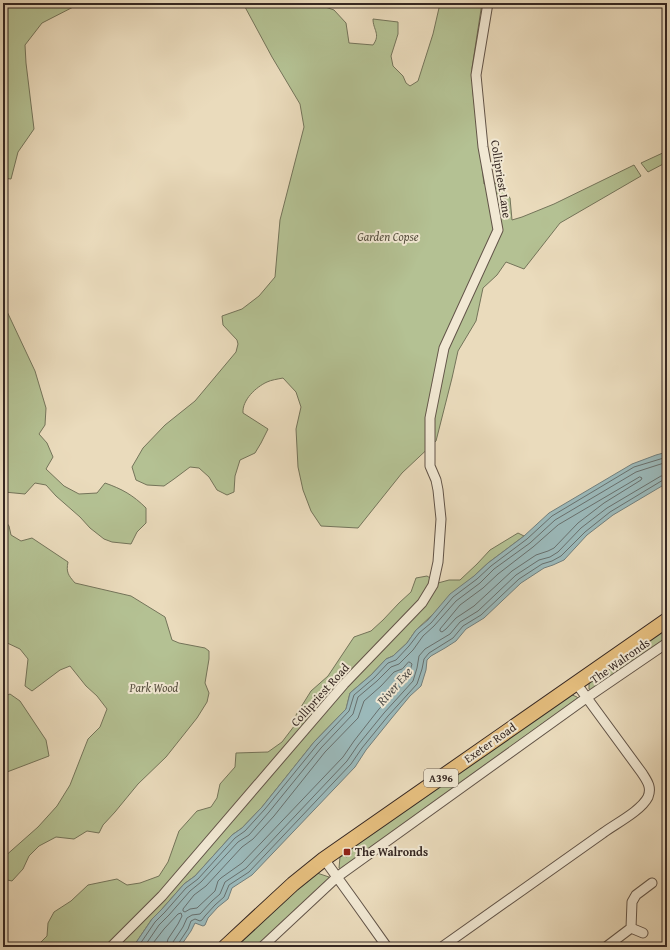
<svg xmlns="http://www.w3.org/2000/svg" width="670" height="950" viewBox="0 0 670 950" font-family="'Gentium Book Plus',serif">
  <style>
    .green { fill: #b4c193; stroke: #74745a }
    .water { fill: #9bb9ba; stroke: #727f7d }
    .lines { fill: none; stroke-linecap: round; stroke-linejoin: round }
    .shore { stroke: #68706e; stroke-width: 1 }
    .minor-casing { stroke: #625448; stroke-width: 11 }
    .primary-casing { stroke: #352722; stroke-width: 16 }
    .minor { stroke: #f1e8d3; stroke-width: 9 }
    .primary { stroke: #e5be7e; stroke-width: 14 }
    .poi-dot { fill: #8f2418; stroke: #f1e8d3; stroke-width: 1.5 }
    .labels { text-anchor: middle; stroke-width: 4; stroke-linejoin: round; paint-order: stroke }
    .shield { fill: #f1e8d3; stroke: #6d6157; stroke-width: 1 }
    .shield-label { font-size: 11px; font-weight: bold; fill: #352722 }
    .street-label { font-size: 12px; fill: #352722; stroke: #f1e8d3 }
    .park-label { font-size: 12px; font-style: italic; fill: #554e3e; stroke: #f1e8d3 }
    .poi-label { font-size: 12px; font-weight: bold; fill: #352722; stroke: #f1e8d3; text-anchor: start }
    .water-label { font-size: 13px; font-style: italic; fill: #4e4c48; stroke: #f1e8d3 }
  </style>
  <rect width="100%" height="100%" fill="#eadbbc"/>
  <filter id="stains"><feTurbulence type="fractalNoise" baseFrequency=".005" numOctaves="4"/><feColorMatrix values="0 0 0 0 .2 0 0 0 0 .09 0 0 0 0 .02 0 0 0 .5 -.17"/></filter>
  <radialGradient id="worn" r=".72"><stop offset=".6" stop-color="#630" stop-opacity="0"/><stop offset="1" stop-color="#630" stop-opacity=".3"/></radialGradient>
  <path class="green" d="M3,3H81L42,23L25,45L26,63L34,129L18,152L11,179L3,178V98L5,81V51L3,49Z
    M245,3H314L334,10L346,23L349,43L373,45C381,34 373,30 373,19L398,22V34L391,56L393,66L403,76L406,83L410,86L418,81L433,34L439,8L442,3H482L472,68L473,93L484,184L498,183L510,198L512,220L522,217L554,204L634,165L641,176L560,223L524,269L506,262L497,275L483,288L476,321L458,351L452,378L436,441L402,473L358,528L321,526L311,511L303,490L298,467L296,429L301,407L296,392L283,378C278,379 271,380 267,382C256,387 242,400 243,413L268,429L261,443L255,453L240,460L235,476L234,492L227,495L217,490L209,477L199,468L190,467L174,479L164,486L147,485L136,480L132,467L143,448L165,425L195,401L236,352L238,344L237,340L223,325L222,316L242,309L259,296L275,277L280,220L304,127L300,104L272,57L245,7Z
    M667,151V162L648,172L641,163Z
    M3,303L35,371L46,408L45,425L39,434L47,443L53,457L46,469L64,486L79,494L97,493L105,483C122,489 133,495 146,508V523L137,532L131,544L112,542L104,539L90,528L80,517L56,496L46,485L35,483L25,494L4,492L3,515Z
    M3,518L9,526L11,535L21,541L32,538L68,562C66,572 68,575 75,583L131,596L165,617L172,640L179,643L205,648L209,651V659L205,683L209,693L207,702L197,718L166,757L138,784L115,812L103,825L99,833L87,831L74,839L56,837L39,846L29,856L23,869L12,881L3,879V858L38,827L57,806L70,785L88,739L100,727L107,709L97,696L86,686L70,666L60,670L32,691L25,686L28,659L20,649L3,641Z
    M518,533L524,536L488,563L416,630L407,643L393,656L386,659L371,675L350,693L346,709L314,742L262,807L242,828L232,835L195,876L184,884L162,909L152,919L133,947H33L40,943L47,936L48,923L54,912L71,901L88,885L117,879L127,885L140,883L159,876L168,862L179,831L197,811L211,807L217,798L220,784L235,767L236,753L268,752L282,742L298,721L296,715L311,691L328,676L354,637L371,631L383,620L399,603L411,592L416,578L427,576L438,583L449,580H460L477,564L490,550Z
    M667,626V638L592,690L589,689V681Z
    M10,694L20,701L46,740L49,756L7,772L3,770V697Z
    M570,694L577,697L578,698L341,869L339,868L340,857L344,855L346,857L352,854L348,849Z
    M317,873L329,877V879L256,947H231L296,889Z"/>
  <path class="water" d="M667,452V483L613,515L587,535L564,560L553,565L544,568L521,583L484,618L466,629L456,641L445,648L431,656L427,660L426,670L421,686L410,696L391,719L366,750L355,767L252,875L232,888L228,899L218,907L208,918L205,925L203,926L195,923L191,931L180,947H133L152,919L162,909L184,884L195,876L232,835L242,828L262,807L314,742L346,709L350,693L371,675L386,659L393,656L407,643L416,630L428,620L450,594L474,576L488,563L524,536L549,513L632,464L656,455Z"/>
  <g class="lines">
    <path class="shore" d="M640,477L642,478L641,480L604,503L578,523L554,548L548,551L536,555L512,571L474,606L456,618L446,629L442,632L440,631V629L460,605L483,588L498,574L533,547L558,525Z
      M409,662L411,663L412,664L408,678L379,709L354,741L343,757L242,863L221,878L218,881L215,891L197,908L190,909L185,912L183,911V909L194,895L206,886L242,847L253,839L274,816L325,752L358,718L364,701L381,686L394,672L402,669Z
      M138,947L155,922L165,912L186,888L198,879L235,838L245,831L265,809L317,745L349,711L354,695L374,678L388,663L396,660L409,646L419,633L431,623L453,597L477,579L491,566L527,539L552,516L634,467L667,457
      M144,947L159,925L169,915L190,891L201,882L238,842L249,835L269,812L321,748L353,714L358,697L377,681L391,667L399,664L413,650L423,636L434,626L456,601L480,583L494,569L530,543L555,520L636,472L667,462
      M150,947L164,929L178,914L181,913L182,916L178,924L168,939L166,947
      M172,947L173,942L183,927L187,918L192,915L200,914L212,901L220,894L225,882L246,868L347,761L358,745L384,713L413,681L417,668L419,656L425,649L450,634L460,622L478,611L516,575L539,560L550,557L558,552L581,528L607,508L661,476L667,475
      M177,947L178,944L188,929L191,921L195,919L200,921L202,920L205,916L215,905L224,897L229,885L249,872L351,764L362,748L388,716L417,684L422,669L424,659L429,653L453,638L463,626L481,615L519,579L542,564L552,561L561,556L585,532L610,512L663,480H667"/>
    <defs>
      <path id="minor" d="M324,859L355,902L387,947
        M631,928L643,933
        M111,947L162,896L344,684L422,603L433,585L438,562L441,519L438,490L436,480L430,466V418L444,348L498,230L483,147L476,75L488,3
        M262,947L337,877L582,701L667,643
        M442,947C496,909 549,871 603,833C615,824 641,811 648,797C652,787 647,781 642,773L576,683
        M606,947L631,928L632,902L636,895L652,883"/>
      <path id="primary" d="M225,947L293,884L324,859L667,620"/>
    </defs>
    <use href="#minor" class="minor-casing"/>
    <use href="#primary" class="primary-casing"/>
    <use href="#minor" class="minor"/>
    <use href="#primary" class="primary"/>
  </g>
  <rect class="poi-dot" x="343" y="848" width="8" height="8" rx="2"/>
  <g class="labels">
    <rect class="shield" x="424" y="769" width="34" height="18" rx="3"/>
    <g class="shield-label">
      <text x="441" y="782">A396</text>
    </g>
    <g class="street-label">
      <text transform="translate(501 179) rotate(81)" y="4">Collipriest Lane</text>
      <text transform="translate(620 661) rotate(-35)" y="4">The Walronds</text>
      <text transform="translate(320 695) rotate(-48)" y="4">Collipriest Road</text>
      <text transform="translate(490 743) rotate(-35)" y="4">Exeter Road</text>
    </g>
    <g class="park-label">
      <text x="388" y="241">Garden Copse</text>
      <text x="154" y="692">Park Wood</text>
    </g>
    <g class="poi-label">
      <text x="355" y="856">The Walronds</text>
    </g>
    <g class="water-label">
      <text transform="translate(394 686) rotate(-49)" y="5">River Exe</text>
    </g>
  </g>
  <rect width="670" height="950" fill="none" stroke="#eadbbc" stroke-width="16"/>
  <rect x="4" y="4" width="662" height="942" fill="none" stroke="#352722" stroke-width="2"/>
  <rect x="8" y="8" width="654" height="934" fill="none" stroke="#352722"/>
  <rect width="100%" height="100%" filter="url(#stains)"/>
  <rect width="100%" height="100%" fill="url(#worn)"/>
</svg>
